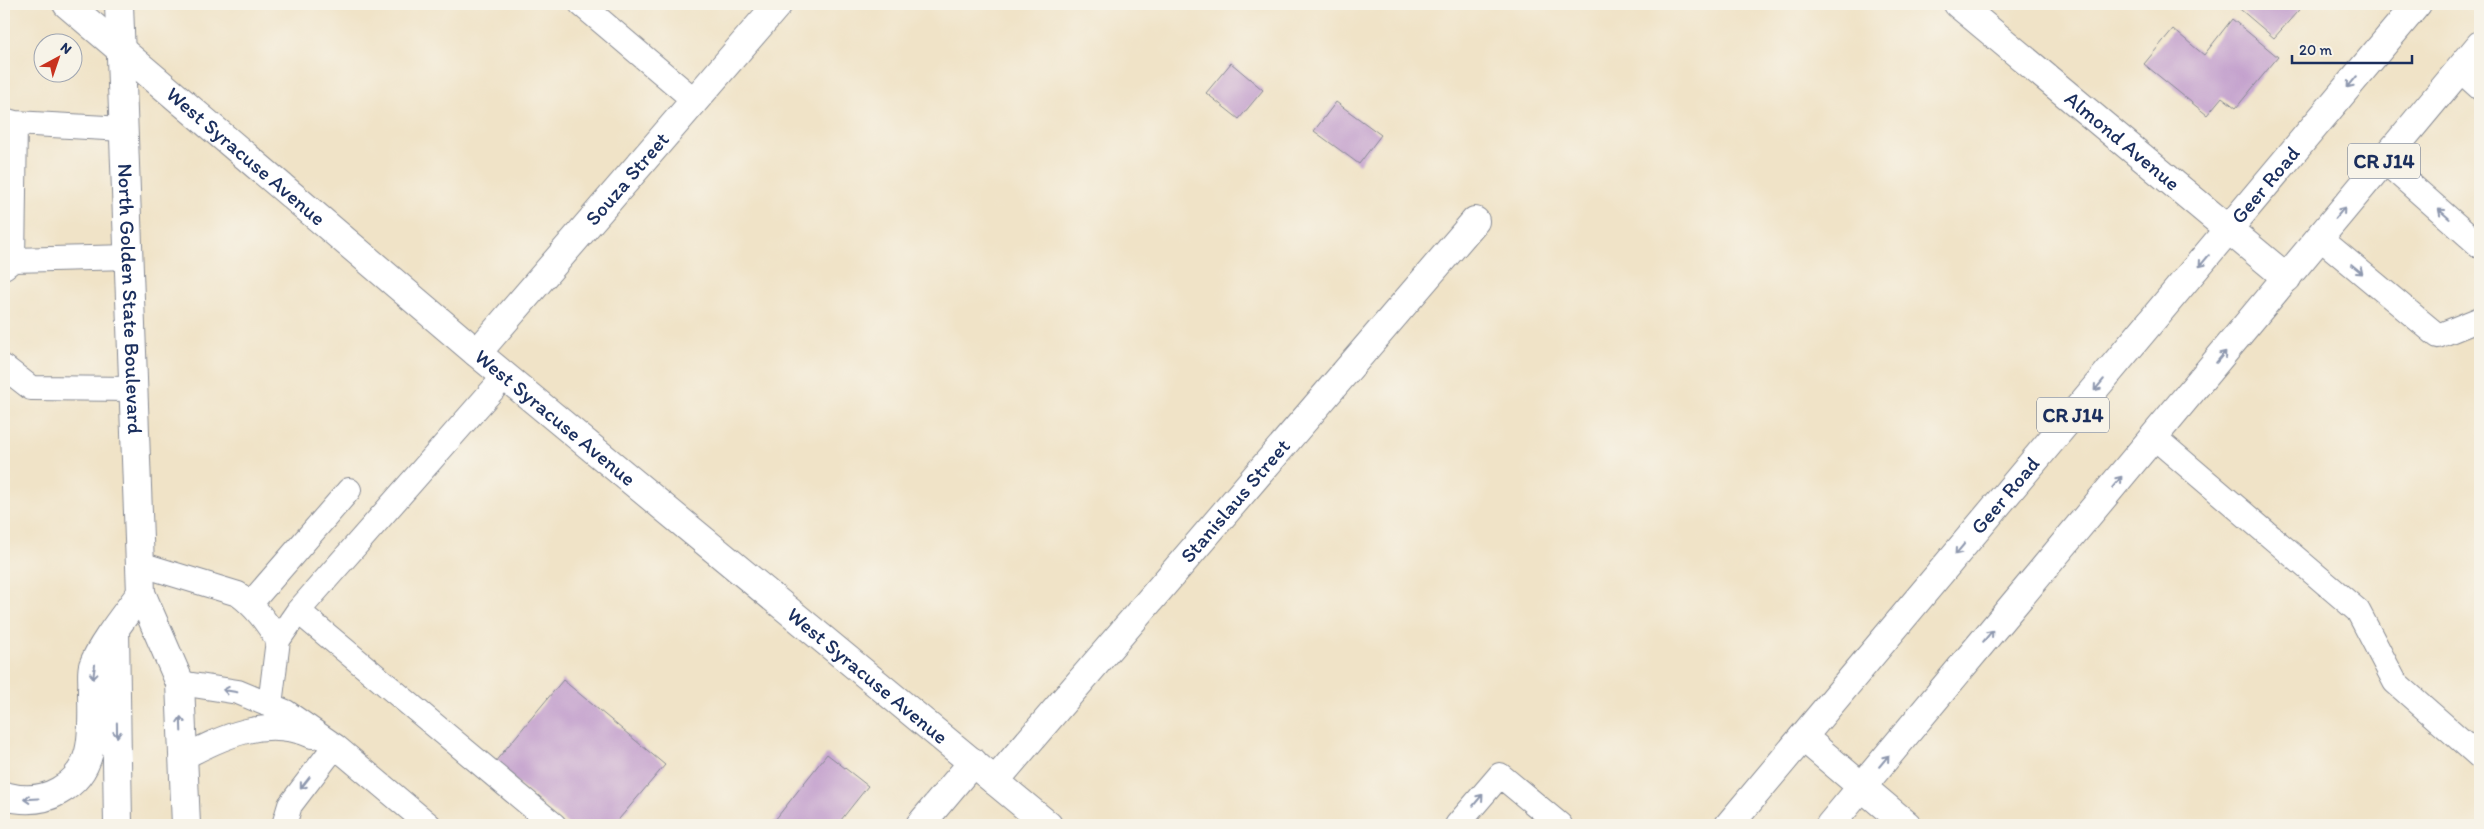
<svg xmlns="http://www.w3.org/2000/svg" width="2484" height="829" viewBox="0 0 2484 829" font-family="Itim,sans-serif">
  <style>
    .building { fill: #c19dcc }
    .lines { fill: none; stroke-linecap: round; stroke-linejoin: round }
    .lane-casing { stroke: #868992; stroke-width: 26 }
    .street-casing { stroke: #868992; stroke-width: 30 }
    .secondary-casing { stroke: #868992; stroke-width: 30 }
    .primary-casing { stroke: #868992; stroke-width: 30 }
    .lane { stroke: #fff; stroke-width: 24 }
    .street { stroke: #fff; stroke-width: 28 }
    .secondary { stroke: #fff; stroke-width: 28 }
    .primary { stroke: #fff; stroke-width: 28 }
    .oneway { stroke: #8d97ae }
    .labels { text-anchor: middle; stroke-width: 4.5; stroke-linejoin: round; paint-order: stroke }
    .shield { fill: #f7f3e8; stroke: #5d6a87; stroke-width: 1 }
    .shield-label { font-size: 20px; font-weight: bold; fill: #1b2f5e }
    .street-label { font-size: 21px; fill: #1b2f5e; stroke: #f7f3e8 }
  </style>
  <rect width="100%" height="100%" fill="#f7f3e8"/>
  <filter id="ink" filterUnits="userSpaceOnUse"><feTurbulence type="fractalNoise" baseFrequency=".02" numOctaves="2"/><feDisplacementMap in="SourceGraphic" scale="10" xChannelSelector="R" yChannelSelector="G"/><feConvolveMatrix kernelMatrix="1 2 1 2 8 2 1 2 1" color-interpolation-filters="sRGB"/></filter>
  <filter id="wash" filterUnits="userSpaceOnUse"><feTurbulence type="fractalNoise" baseFrequency=".0096" numOctaves="4" result="noise"/><feDisplacementMap in="SourceGraphic" scale="20" xChannelSelector="R" yChannelSelector="G"/><feGaussianBlur stdDeviation="1.12" result="paint"/><feColorMatrix in="noise" values="0 0 0 0 0 0 0 0 0 0 0 0 0 0 0 0 0 1.4 0 .05"/><feComposite in="paint" operator="in"/></filter>
  <g filter="url(#wash)">
    <rect width="100%" height="100%" fill="#f0e3c7"/>
    <g id="blocks">
      <path class="building" d="M2234,4H2304L2274,38Z
        M2232,19L2278,57L2236,108L2222,97L2207,115L2144,64L2173,29L2204,55Z
        M1231,63L1263,90L1239,119L1206,93Z
        M1336,102L1381,135L1359,164L1314,131Z
        M563,680L665,765L614,825H569L494,763Z
        M827,754L868,786L837,825H771Z"/>
    </g>
  </g>
  <g filter="url(#ink)">
    <use href="#blocks" fill-opacity="0" stroke="#868992" stroke-width="1"/>
    <g class="lines">
      <defs>
        <path id="lane" d="M581,4L694,100
          M2460,70L2480,88
          M4,120L15,123L124,129
          M2384,161L2480,246
          M2320,238L2438,336L2480,319
          M13,260L129,257
          M4,267L13,260L15,123
          M4,367L31,388L133,389
          M2154,437L2358,611L2395,682L2480,757
          M140,564L238,594C256,607 266,622 278,640
          M251,603L349,490
          M298,611L554,825
          M180,683L238,692L286,712L335,746L429,825
          M270,705L278,640L298,611L505,376
          M182,758C225,736 265,716 312,736
          M284,825L290,805L335,746
          M1457,825L1500,775L1560,825"/>
        <g id="street">
          <path id="s1" d="M67,4L477,353L1048,825"/>
          <path id="s2" d="M1958,4L2287,278"/>
          <path id="s3" d="M477,353L778,4"/>
          <path d="M1803,737L1907,825"/>
          <path id="s4" d="M995,781L1475,221"/>
          <path d="M920,825L973,762"/>
        </g>
        <g id="secondary">
          <path id="s5" d="M119,4L141,593L180,683L186,825"/>
          <path d="M115,629L118,825"/>
          <path d="M4,796C23,801 42,801 59,791C98,770 92,728 92,689C93,682 91,673 93,666C100,646 128,611 141,593"/>
        </g>
        <g id="primary">
          <path id="s6" d="M1729,825L2417,4"/>
          <path d="M1830,825L2480,45"/>
        </g>
      </defs>
      <use href="#lane" class="lane-casing"/>
      <use href="#street" class="street-casing"/>
      <use href="#secondary" class="secondary-casing"/>
      <use href="#primary" class="primary-casing"/>
      <use href="#lane" class="lane"/>
      <use href="#street" class="street"/>
      <use href="#secondary" class="secondary"/>
      <use href="#primary" class="primary"/>
    </g>
    <defs><path id="oneway-shaft" d="M-6 0H5M1.5-3L5.5 0L1.5 3" fill="none" stroke-width="1.6" stroke-linecap="round" stroke-linejoin="round" transform="scale(1.25)"/></defs>
    <g class="oneway">
      <use href="#oneway-shaft" transform="translate(2352 82) rotate(130)"/>
      <use href="#oneway-shaft" transform="translate(2340 213) rotate(-50)"/>
      <use href="#oneway-shaft" transform="translate(2444 214) rotate(-139)"/>
      <use href="#oneway-shaft" transform="translate(2204 261) rotate(130)"/>
      <use href="#oneway-shaft" transform="translate(2357 269) rotate(40)"/>
      <use href="#oneway-shaft" transform="translate(2221 357) rotate(-50)"/>
      <use href="#oneway-shaft" transform="translate(2099 385) rotate(130)"/>
      <use href="#oneway-shaft" transform="translate(2117 482) rotate(-50)"/>
      <use href="#oneway-shaft" transform="translate(1960 549) rotate(130)"/>
      <use href="#oneway-shaft" transform="translate(1988 636) rotate(-50)"/>
      <use href="#oneway-shaft" transform="translate(94 672) rotate(98)"/>
      <use href="#oneway-shaft" transform="translate(230 691) rotate(-170)"/>
      <use href="#oneway-shaft" transform="translate(181 724) rotate(-92)"/>
      <use href="#oneway-shaft" transform="translate(117 730) rotate(89)"/>
      <use href="#oneway-shaft" transform="translate(1884 761) rotate(-50)"/>
      <use href="#oneway-shaft" transform="translate(305 783) rotate(128)"/>
      <use href="#oneway-shaft" transform="translate(31 799) rotate(177)"/>
      <use href="#oneway-shaft" transform="translate(1478 800) rotate(-50)"/>
    </g>
  </g>
  <g class="labels">
    <g class="shield">
      <rect x="2348" y="143.5" width="72" height="35" rx="4"/>
      <rect x="2037" y="397.5" width="72" height="35" rx="4"/>
    </g>
    <g class="shield-label">
      <text x="2384" y="168">CR J14</text>
      <text x="2073" y="422">CR J14</text>
    </g>
    <g class="street-label">
      <text dy="7" stroke="none"><textPath href="#s2" startOffset="214">Almond Avenue</textPath></text>
      <text dy="7" stroke="none"><textPath href="#s1" startOffset="235">West Syracuse Avenue</textPath></text>
      <text dy="7" stroke="none"><textPath href="#s3" startOffset="230">Souza Street</textPath></text>
      <text dy="7" stroke="none"><textPath href="#s6" startOffset="835">Geer Road</textPath></text>
      <text dy="7" stroke="none"><textPath href="#s5" startOffset="295">North Golden State Boulevard</textPath></text>
      <text dy="7" stroke="none"><textPath href="#s1" startOffset="640">West Syracuse Avenue</textPath></text>
      <text dy="7" stroke="none"><textPath href="#s6" startOffset="430">Geer Road</textPath></text>
      <text dy="7" stroke="none"><textPath href="#s4" startOffset="369">Stanislaus Street</textPath></text>
      <text dy="7" stroke="none"><textPath href="#s1" startOffset="1045">West Syracuse Avenue</textPath></text>
    </g>
  </g>
  <rect width="2484" height="829" fill="none" stroke="#f7f3e8" stroke-width="20"/>
  <g transform="translate(58 58) rotate(40)"><circle r="24" fill="#f7f3e8" stroke="#9fa5b1"/>
  <path d="M0-4L9 19L0 12L-9 19Z" fill="#c8321e"/>
  <text y="-8" font-size="14" font-weight="bold" text-anchor="middle" fill="#1b2f5e">N</text>
  </g>
  <path d="M2292 55v8h120v-8" fill="none" stroke="#1b2f5e" stroke-width="2.5"/>
  <text x="2299" y="55" font-size="15" fill="#1b2f5e" stroke="#f7f3e8" stroke-width="4" paint-order="stroke">20 m</text>
</svg>
